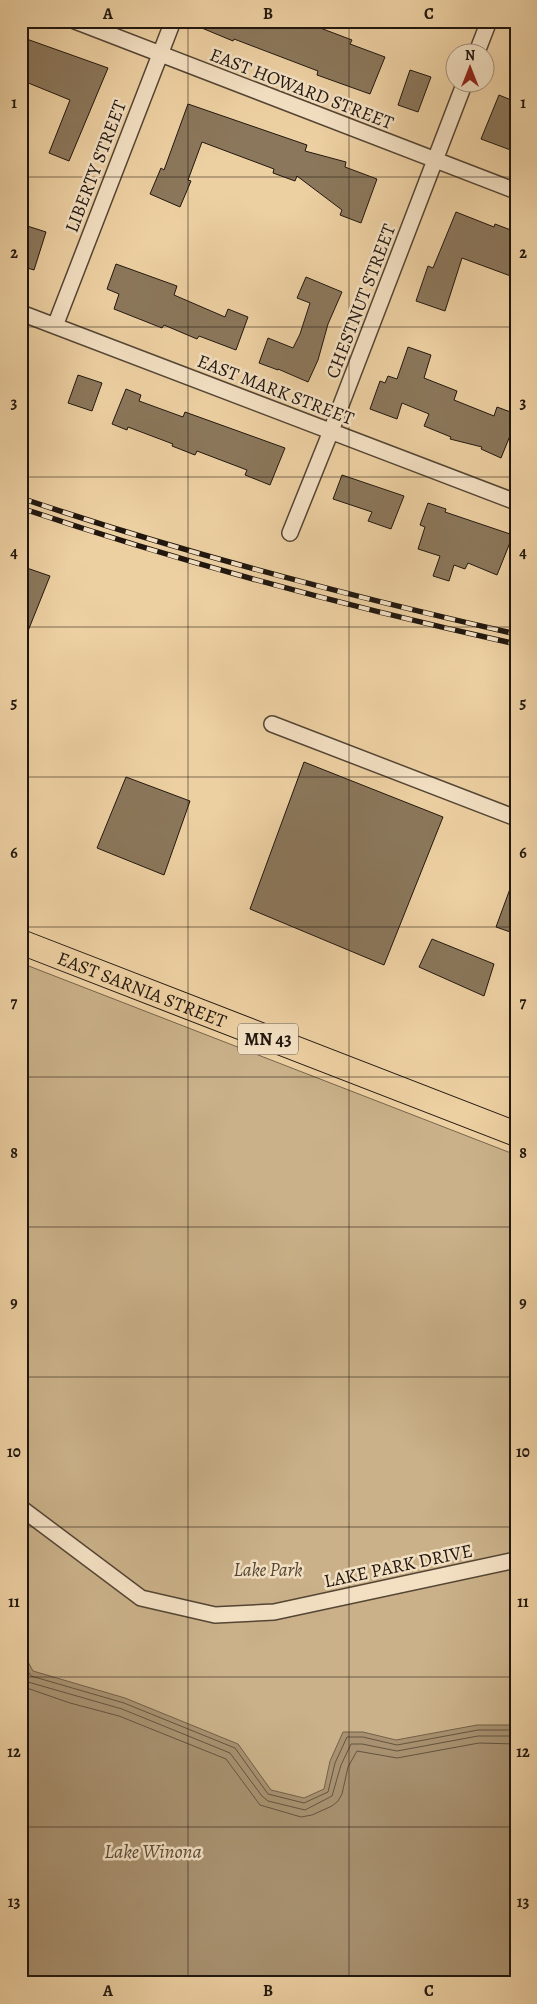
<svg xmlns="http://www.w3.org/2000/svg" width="537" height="2004" viewBox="0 0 537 2004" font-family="Alegreya,serif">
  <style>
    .green { fill: #cab189; stroke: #76644c }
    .water { fill: #a89170; stroke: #726049 }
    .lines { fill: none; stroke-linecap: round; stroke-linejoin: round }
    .shore { stroke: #645440; stroke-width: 1 }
    .building { fill: #8b775b; stroke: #21170f }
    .street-casing { stroke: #544534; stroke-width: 18 }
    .primary-casing { stroke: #21170f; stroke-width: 26 }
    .street { stroke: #f3e0c3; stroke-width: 15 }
    .primary { stroke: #edd0a2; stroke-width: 24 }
    .rail-casing { stroke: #21170f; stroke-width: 5.5 }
    .rail { stroke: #f3e0c3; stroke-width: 4; stroke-dasharray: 11; stroke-linecap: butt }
    .grid { fill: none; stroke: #21170f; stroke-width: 1; stroke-opacity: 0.55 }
    .labels { text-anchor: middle; stroke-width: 5; stroke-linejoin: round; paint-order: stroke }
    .shield { fill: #f3e0c3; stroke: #605345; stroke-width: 1 }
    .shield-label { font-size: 18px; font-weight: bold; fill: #21170f }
    .street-label { font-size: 19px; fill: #21170f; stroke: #f3e0c3 }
    .park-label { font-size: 19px; font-style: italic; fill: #544534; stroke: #f3e0c3 }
    .water-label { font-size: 20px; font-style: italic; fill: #574836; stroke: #f3e0c3 }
    .neatline { fill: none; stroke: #21170f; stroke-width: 2 }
    .grid-label { font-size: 16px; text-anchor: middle; font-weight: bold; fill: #21170f }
  </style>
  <rect width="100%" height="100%" fill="#edd0a2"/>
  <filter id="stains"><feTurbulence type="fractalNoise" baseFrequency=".004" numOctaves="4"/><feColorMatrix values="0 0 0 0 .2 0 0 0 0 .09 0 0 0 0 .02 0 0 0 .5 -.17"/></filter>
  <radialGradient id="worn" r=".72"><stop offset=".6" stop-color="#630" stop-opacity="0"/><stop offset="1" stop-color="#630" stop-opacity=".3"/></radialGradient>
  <path class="green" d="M21,963L516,1155V1983H21Z"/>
  <path class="water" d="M21,1649L33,1671L125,1698L238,1744L271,1790L304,1798L324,1789L330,1761L343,1732H363L396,1740L477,1725H516V1983H21Z"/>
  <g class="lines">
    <path class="shore" d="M21,1660L31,1676L124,1703L235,1748L268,1794L304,1803L328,1792L335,1763L347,1737H363L397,1745L478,1730H516
      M21,1674L28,1682L122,1709L230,1753L262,1796L268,1801L305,1810L332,1796L341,1765L351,1744H362L397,1751L478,1736H516
      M21,1686L70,1703L119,1716L226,1759L260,1805L301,1817L312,1815L332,1806L338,1801L342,1794L348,1767L357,1751L397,1758L479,1743L516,1744"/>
  </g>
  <path class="building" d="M185,21H316L315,26L352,40L350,44L385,57L370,94L317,75L318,71L234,39L233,41Z
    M21,37L108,68L69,161L49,153L70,100L21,80Z
    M410,70L431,77L418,112L398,105Z
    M499,95L516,102V152L481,139Z
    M188,104L307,145L305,151L346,162L345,167L377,179L361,223L340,215L342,210L297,176L295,181L273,173L274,169L202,142L188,180L191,181L180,207L150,194L161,168L164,170Z
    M456,212L494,227L495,224L516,232V278L462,258L445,311L416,301L428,266L433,268Z
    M21,224L46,232L34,270L21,266Z
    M116,264L177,286L174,295L225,317L228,309L248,317L236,350L199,336L197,339L164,325L162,328L114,309L119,294L107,289Z
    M306,277L342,292L328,324L318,360L308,382L278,369V370L259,363L268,338L293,348L300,334L310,303L297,298Z
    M408,347L431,355L424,378L457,391L454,400L494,416L497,407L516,414V421L501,458L481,449L482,447L450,439L451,437L424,426L429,414L402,403L397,419L370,409L380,381L385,383L388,376L397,379Z
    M78,375L102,383L92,411L68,403Z
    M126,389L141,395L139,401L183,417L185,412L285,448L270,485L245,475L247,470L197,451L195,455L172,446L173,444L128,427L127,430L112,424Z
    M342,475L404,496L391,529L368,521L372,512L333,499Z
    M428,503L446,509L445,512L513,535L497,575L468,563L465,569L454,565L449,581L433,576L440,556L418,549L425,527L420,525Z
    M21,566L50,576L22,646H21Z
    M304,762L443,817L384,965L250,909Z
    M126,777L190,801L164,875L97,848Z
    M514,878H516V934L496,927Z
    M432,939L494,964L484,996L419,967Z"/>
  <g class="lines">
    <defs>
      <path id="street" d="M75,21L516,191
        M477,52L489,21
        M21,313L516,502
        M55,326L173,21
        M290,533L331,431L465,82
        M272,724L516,818
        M21,1508L141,1598L215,1615L274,1612L516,1560"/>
      <g id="primary">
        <path id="s1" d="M21,942L516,1134"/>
      </g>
    </defs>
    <use href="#street" class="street-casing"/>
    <use href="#primary" class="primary-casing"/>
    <use href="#street" class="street"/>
    <use href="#primary" class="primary"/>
    <defs>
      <path id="rail" d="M21,498C183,553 349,596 516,634
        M21,508C183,563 349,607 516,644"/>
    </defs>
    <use href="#rail" class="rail-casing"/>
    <use href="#rail" class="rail"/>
  </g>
  <path class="grid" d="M188,21V1983M349,21V1983M21,177H516M21,327H516M21,477H516M21,627H516M21,777H516M21,927H516M21,1077H516M21,1227H516M21,1377H516M21,1527H516M21,1677H516M21,1827H516"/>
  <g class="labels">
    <rect class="shield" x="238" y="1023.5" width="60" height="31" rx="4"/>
    <g class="shield-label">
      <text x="268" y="1045">MN 43</text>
    </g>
    <g class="street-label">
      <text transform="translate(302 88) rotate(21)" y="7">EAST HOWARD STREET</text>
      <text transform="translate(95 166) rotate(-69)" y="7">LIBERTY STREET</text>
      <text transform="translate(360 301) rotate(-69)" y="7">CHESTNUT STREET</text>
      <text transform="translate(276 389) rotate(21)" y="7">EAST MARK STREET</text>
      <text dy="7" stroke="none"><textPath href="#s1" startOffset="130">EAST SARNIA STREET</textPath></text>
      <text transform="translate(398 1565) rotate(-12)" y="7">LAKE PARK DRIVE</text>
    </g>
    <g class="park-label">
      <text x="268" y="1576">Lake Park</text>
    </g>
    <g class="water-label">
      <text x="153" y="1858">Lake Winona</text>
    </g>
  </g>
  <rect width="537" height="2004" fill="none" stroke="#edd0a2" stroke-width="55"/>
  <g transform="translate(470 68)"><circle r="24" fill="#f3e0c3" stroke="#9f907b"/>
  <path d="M0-4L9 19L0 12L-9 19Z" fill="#8f2418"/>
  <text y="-8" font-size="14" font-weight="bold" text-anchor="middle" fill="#21170f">N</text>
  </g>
  <rect x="28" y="28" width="482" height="1948" class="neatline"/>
  <g class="grid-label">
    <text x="108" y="19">A</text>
    <text x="268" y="19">B</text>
    <text x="429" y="19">C</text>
    <text x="14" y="108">1</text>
    <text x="523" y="108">1</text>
    <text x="14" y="258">2</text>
    <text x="523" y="258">2</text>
    <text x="14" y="408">3</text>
    <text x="523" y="408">3</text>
    <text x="14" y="558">4</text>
    <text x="523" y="558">4</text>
    <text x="14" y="708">5</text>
    <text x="523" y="708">5</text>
    <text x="14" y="858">6</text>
    <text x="523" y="858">6</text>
    <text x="14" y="1008">7</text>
    <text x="523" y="1008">7</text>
    <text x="14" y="1158">8</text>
    <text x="523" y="1158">8</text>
    <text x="14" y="1308">9</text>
    <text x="523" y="1308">9</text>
    <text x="14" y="1457">10</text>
    <text x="523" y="1457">10</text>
    <text x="14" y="1607">11</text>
    <text x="523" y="1607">11</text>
    <text x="14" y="1757">12</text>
    <text x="523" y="1757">12</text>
    <text x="14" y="1907">13</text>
    <text x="523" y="1907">13</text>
    <text x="108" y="1996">A</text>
    <text x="268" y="1996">B</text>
    <text x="429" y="1996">C</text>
  </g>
  <rect width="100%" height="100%" filter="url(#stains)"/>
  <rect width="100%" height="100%" fill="url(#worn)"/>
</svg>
